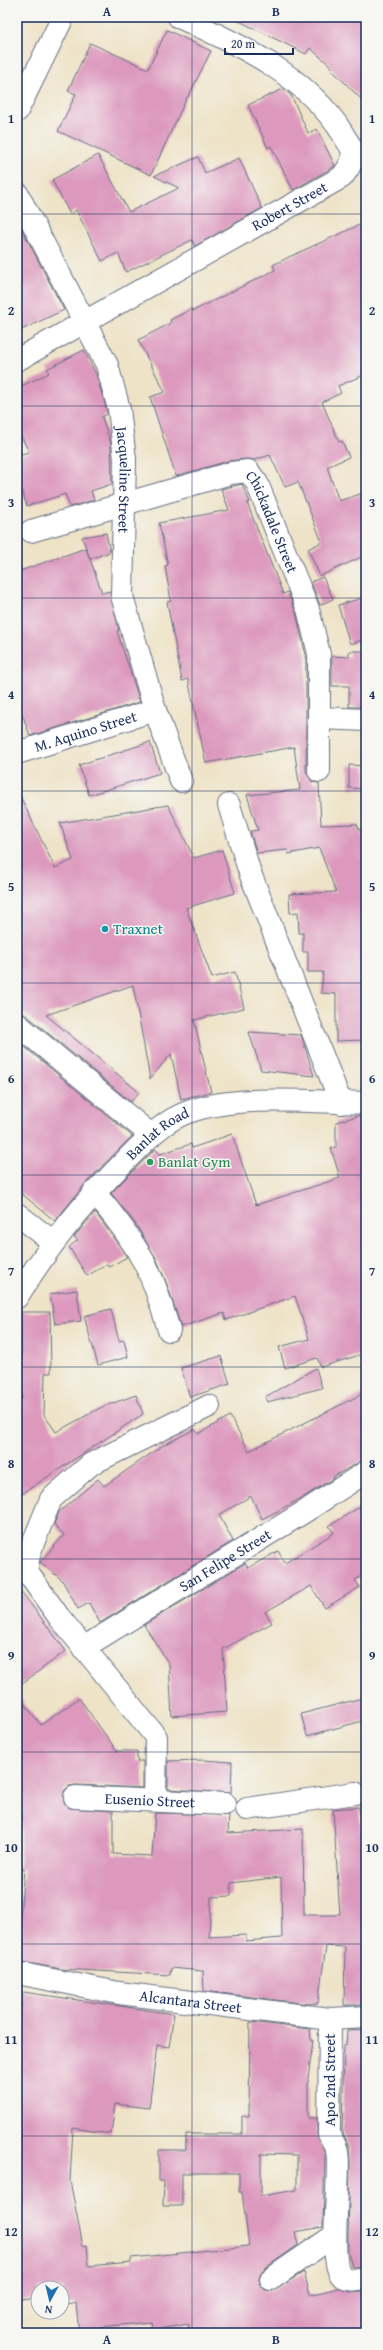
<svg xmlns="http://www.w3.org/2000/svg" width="383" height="2350" viewBox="0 0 383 2350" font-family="'Gentium Book Plus',serif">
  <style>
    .building { fill: #dc98bd; fill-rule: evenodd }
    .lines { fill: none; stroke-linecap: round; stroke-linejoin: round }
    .minor-casing { stroke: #656e83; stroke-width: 24 }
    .minor { stroke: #fff; stroke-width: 22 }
    .grid { fill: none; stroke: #1b2f5e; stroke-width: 1; stroke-opacity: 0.55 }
    .culture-dot { fill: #0f9aa8; stroke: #f6f6f2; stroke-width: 1.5 }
    .leisure-dot { fill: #2e9e5b; stroke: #f6f6f2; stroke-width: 1.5 }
    .labels { text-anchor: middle; stroke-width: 3; stroke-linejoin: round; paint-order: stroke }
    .street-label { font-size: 15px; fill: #1b2f5e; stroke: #f6f6f2 }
    .culture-label { font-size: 15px; fill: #0d838f; stroke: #f6f6f2; text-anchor: start }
    .leisure-label { font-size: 15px; fill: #27864d; stroke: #f6f6f2; text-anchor: start }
    .neatline { fill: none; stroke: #1b2f5e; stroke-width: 1.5 }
    .grid-label { font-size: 13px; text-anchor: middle; font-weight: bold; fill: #1b2f5e }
  </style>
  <rect width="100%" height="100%" fill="#f6f6f2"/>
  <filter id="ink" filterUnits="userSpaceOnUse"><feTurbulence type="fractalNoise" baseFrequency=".025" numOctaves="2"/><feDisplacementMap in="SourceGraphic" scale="8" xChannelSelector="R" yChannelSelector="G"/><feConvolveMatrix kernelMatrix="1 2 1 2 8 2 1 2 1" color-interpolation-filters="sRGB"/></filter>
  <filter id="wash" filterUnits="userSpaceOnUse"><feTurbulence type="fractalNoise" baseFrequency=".012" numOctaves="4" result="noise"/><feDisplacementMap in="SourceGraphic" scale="16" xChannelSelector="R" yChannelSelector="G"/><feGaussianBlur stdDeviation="0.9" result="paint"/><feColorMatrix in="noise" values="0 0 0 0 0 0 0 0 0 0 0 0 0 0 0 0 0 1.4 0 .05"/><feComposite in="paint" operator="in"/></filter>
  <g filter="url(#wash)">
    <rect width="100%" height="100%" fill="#eee3c7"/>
    <g id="blocks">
      <path class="building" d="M231,17H366V104L330,68L332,67L310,48L306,54Z
        M167,30L211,51L188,97H187L151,175L58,131L76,94L68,91L90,43L148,69Z
        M283,89L291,95L308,133L317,129L335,166L293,190L271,146L268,148L248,105Z
        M98,155L129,212L179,188L154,176L198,157L205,173L239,158L262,208L195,246L192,240L126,272L118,253L102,261L76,210L70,214L52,180Z
        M17,220L64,310L17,332Z
        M366,222V374L338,386L341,393L322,402L339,442L342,441L349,457L327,467L339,501L366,492V555L320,576L308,549L322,542L298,482L285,487L270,455L254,460L247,459L228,461L176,476L150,397L165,392L138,340L171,323L170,320L192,309L193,311L275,270L273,265L291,256Z
        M84,350L96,374L107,411V414L102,417L111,444L112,484L91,491L94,500L70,507L65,494L27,506L17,476V455L29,452L17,428V388L49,373L47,369Z
        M242,484L250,502L247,503L283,594L288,592L296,613L306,656V771L312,782L319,783L321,825L357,824L366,844V1040L336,1041V994L321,993L323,972H308V952H303V933H299L298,912L290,913L289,894L336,892L319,848L288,854L287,850L257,853L251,835V831L258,830L247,795L300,790L294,747L206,763L188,679L182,681L167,602L171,601L165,566L168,565L159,523L229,510L221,489Z
        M106,533L110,552L90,559L82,537Z
        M86,548L102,593L110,591L119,630L117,631L140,702L30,736L17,699V572Z
        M323,577L333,599L320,605L311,582Z
        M366,597V639L350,644L338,605Z
        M349,651H366V707H349V686H332V656L349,657Z
        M150,742L160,773L89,795L79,765Z
        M349,765L366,766V789L349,788Z
        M17,790L55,868L73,860L60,823L168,805L194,858L222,850L235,893L186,908L212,978L235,972L244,1008L194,1020L211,1092L181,1099L171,1054L150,1079L133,985L46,1015L139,1092L131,1102L25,1014L17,1012Z
        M249,1032L301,1035L314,1076L261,1070Z
        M20,1043L132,1136L86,1183L55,1221L17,1190V1047Z
        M361,1115H366V1353L321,1367L317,1358L285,1368L279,1347L309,1339L295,1296L226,1320L224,1313L181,1327L168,1287L156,1258L135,1223L111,1193L155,1149L160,1154L191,1144L192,1148L232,1134L256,1205L340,1178L331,1148L336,1147V1122Z
        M95,1212L127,1257L109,1267L107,1264L87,1276L69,1247L78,1240L74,1237Z
        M77,1290L81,1321L55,1324L50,1294Z
        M111,1309L119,1341L124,1340L128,1357L98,1365L84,1316Z
        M21,1312H50L51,1373H45L44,1415L56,1432L102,1407L136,1395L143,1414L17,1497V1399H22Z
        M221,1356L230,1384L190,1397L181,1368Z
        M316,1368L322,1388L267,1402L265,1397Z
        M366,1392V1458L333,1477L334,1478L302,1498L262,1519L251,1496L219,1515L233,1541L100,1623L89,1603L78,1609L62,1580L40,1562L64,1535L54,1524L59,1512L98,1479L104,1486L162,1446L195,1429L198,1434L230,1416L249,1451Z
        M366,1503V1573L355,1580L360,1587L325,1608L311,1586L265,1612L272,1623L223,1649L227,1712L172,1716L169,1664L144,1625L245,1563L248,1568L278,1551L285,1563L334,1533L329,1526Z
        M17,1586L66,1651L17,1687Z
        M17,1694L41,1725L79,1698L117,1751H137V1761H143V1788L76,1785L69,1786L64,1791V1802L69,1808L113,1811V1854L152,1856L155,1813L229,1815L228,1833L303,1829L304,1915H340L333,1809L359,1807L362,1840H366V2005H344L345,1947L326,1946L318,2003L308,2004L204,1991L203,1971L171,1968L170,1975L61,1969L17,1961V1927H19L24,1869H19L22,1811L17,1810ZM281,1877L282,1938L246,1941V1935L209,1937L211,1897L231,1896V1883Z
        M366,1697V1720L307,1736L301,1714Z
        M203,1760L232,1762L231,1793L168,1789V1761Z
        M23,1992L174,2014L169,2047L157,2045L149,2108L115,2104L111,2134L73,2128L70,2181L83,2246L87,2245L89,2266L131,2262V2258L249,2246L242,2192H239V2173H182V2206H163L164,2181H159V2150H186V2134H242V2116H249L250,2022L310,2029L311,2040H313L308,2079V2118H317V2134L325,2153L323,2227L295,2232L298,2245L264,2269L260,2274L259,2280L265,2290L272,2291L304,2272L310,2295L338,2288L350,2292L366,2291V2333H188L189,2324L153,2330L152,2322L99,2327L100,2333H79L76,2303L62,2304V2288H38V2300L17,2299V2039ZM261,2154L297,2155V2190L261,2196Z
        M366,2030V2266L352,2267L348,2253V2236L350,2161L349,2146L342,2131L344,2045H346L347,2031Z"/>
    </g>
  </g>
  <g filter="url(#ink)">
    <use href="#blocks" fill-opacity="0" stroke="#656e83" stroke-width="1"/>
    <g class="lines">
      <defs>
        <g id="minor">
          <path d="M17,111L63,17"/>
          <path id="s1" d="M17,193L107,365L119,409L125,459L122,596L155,710L181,781"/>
          <path id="s2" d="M17,360L342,177C348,169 355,160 352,150C351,145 345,139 343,134C307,76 239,44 179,17"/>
          <path id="s3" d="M31,531L231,473L248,471L257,483L308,609L319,654V771"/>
          <path d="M320,718L366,720"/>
          <path id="s4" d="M17,753L155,710"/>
          <path d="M229,805L250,873L341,1103"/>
          <path d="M17,1024L151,1135"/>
          <path d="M94,1192C111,1212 127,1232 140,1255C154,1278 161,1305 169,1330"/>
          <path d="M17,1214L53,1242"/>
          <path id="s5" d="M17,1297C48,1246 84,1202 126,1160C145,1141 163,1121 188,1112C238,1094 313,1102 366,1103"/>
          <path id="s6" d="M83,1648L304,1512L366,1472"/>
          <path id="s7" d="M75,1797L225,1804"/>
          <path d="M155,1800L156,1737L59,1617L27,1572L28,1559L33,1543L51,1499L91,1464L209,1406"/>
          <path d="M247,1809L355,1793"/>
          <path id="s8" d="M17,1973L119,1993L330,2019L366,2017"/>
          <path d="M330,2019L329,2134C332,2140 336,2146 337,2151C342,2173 327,2262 342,2276C348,2282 359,2279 366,2278"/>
          <path d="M271,2279L335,2235"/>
        </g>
      </defs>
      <use href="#minor" class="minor-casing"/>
      <use href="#minor" class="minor"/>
    </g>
  </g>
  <path class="grid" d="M192,17V2333M17,214H366M17,406H366M17,598H366M17,791H366M17,983H366M17,1175H366M17,1367H366M17,1559H366M17,1752H366M17,1944H366M17,2136H366"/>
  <circle class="culture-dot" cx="105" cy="929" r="4"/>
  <circle class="leisure-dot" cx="150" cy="1162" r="4"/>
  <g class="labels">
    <g class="street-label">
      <text dy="5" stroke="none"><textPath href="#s2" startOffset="313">Robert Street</textPath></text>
      <text dy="5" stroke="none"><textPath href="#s1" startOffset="311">Jacqueline Street</textPath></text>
      <text dy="5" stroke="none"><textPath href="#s3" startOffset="282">Chickadale Street</textPath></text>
      <text dy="5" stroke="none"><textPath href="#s4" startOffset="72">M. Aquino Street</textPath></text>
      <text dy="5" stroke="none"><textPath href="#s5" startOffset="217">Banlat Road</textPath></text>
      <text dy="5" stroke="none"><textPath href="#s6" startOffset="167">San Felipe Street</textPath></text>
      <text dy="5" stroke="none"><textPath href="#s7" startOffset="75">Eusenio Street</textPath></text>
      <text dy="5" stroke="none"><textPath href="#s8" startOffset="176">Alcantara Street</textPath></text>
      <text transform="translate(330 2080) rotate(-90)" y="5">Apo 2nd Street</text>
    </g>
    <g class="culture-label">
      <text x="113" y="934">Traxnet</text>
    </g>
    <g class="leisure-label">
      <text x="158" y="1167">Banlat Gym</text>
    </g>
  </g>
  <rect width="383" height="2350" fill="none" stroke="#f6f6f2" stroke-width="44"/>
  <g transform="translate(50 2300) rotate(188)"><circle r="19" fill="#f6f6f2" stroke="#9ea6b7"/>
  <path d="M0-3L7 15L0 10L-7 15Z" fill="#1f6fb2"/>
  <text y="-6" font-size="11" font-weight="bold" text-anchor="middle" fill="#1b2f5e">N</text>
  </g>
  <path d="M225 48v6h68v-6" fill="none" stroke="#1b2f5e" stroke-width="2"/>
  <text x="231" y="48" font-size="12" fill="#1b2f5e" stroke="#f6f6f2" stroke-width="3" paint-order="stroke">20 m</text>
  <rect x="22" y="22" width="339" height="2306" class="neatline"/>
  <g class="grid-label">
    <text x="107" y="16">A</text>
    <text x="276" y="16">B</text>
    <text x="11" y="123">1</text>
    <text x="372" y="123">1</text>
    <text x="11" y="315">2</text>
    <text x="372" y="315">2</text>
    <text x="11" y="507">3</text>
    <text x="372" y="507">3</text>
    <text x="11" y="699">4</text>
    <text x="372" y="699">4</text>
    <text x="11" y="891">5</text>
    <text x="372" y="891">5</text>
    <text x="11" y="1083">6</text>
    <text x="372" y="1083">6</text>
    <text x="11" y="1276">7</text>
    <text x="372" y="1276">7</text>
    <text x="11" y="1468">8</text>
    <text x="372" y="1468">8</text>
    <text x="11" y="1660">9</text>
    <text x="372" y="1660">9</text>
    <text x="11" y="1852">10</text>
    <text x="372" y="1852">10</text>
    <text x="11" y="2044">11</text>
    <text x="372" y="2044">11</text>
    <text x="11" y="2236">12</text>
    <text x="372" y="2236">12</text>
    <text x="107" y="2344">A</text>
    <text x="276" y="2344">B</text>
  </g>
</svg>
